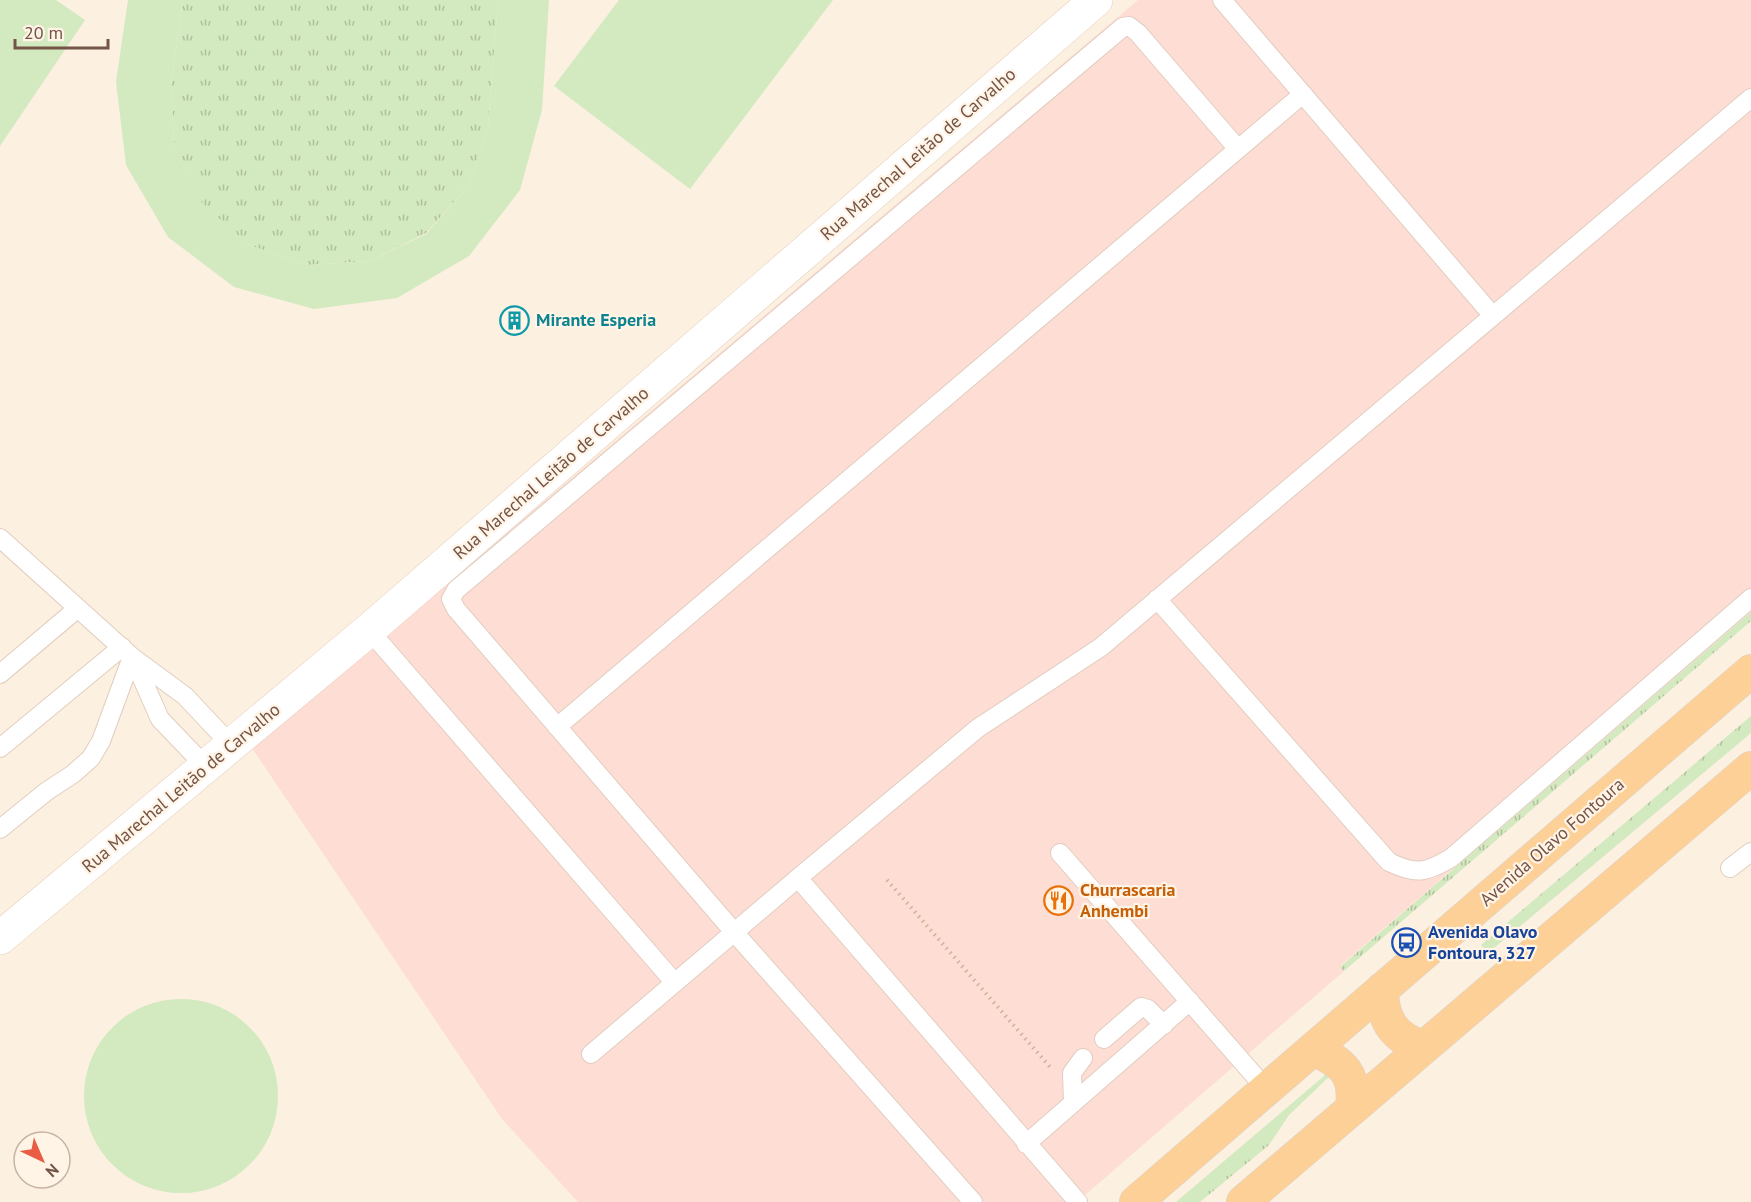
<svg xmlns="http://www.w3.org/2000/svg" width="1751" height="1202" viewBox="0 0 1751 1202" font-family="'PT Sans',sans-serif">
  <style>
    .commercial { fill: #fdddd4 }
    .grass { fill: url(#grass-tufts) }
    .pitch { fill: #d3e9bf }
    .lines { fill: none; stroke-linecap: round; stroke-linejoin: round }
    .lane-casing { stroke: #e2cdbf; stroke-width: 20 }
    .secondary-casing { stroke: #e7cebc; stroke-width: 34 }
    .primary-casing { stroke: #dbd3cf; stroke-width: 34 }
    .path { stroke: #d6ae9b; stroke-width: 4; stroke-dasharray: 1.5 4.5; stroke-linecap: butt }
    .lane { stroke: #fff; stroke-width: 18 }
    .secondary { stroke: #fff; stroke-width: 33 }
    .primary { stroke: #fcd097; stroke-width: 33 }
    .labels { text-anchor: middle; stroke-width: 4.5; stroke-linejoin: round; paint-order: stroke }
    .street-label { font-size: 18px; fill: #735447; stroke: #fff4e6 }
    .culture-label { font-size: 18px; font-weight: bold; fill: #0d838f; stroke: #fff4e6; text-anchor: start }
    .food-label { font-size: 18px; font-weight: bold; fill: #c56008; stroke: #fff4e6; text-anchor: start }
    .transit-label { font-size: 18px; font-weight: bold; fill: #164399; stroke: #fff4e6; text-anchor: start }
  </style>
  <defs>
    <pattern id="grass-tufts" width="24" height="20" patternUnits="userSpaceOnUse" patternTransform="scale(1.5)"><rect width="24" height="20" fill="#d3e9bf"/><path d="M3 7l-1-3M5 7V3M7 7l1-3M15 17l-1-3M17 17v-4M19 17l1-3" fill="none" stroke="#b0bf9d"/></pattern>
  </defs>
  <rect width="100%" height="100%" fill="#fcf0e0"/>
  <path class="commercial" d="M1138,0H1751V612L1340,966L1344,971L1077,1202H578L502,1119L252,748Z"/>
  <path class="grass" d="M183,0H498L488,127L468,186L426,233L370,261L307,265L249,245L201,203L174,147L171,85Z
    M1751,612V621L1344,971L1340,967Z
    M1751,716V733L1488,953L1481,945Z
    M1331,1070L1333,1073L1289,1115L1269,1145L1200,1202H1176Z"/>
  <path class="pitch" d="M0,0H56L85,20L0,146Z
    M128,0H183L171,85L174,147L202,203L249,245L307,265L370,261L426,234L468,186L488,127L498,0H549L542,110L520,190L469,256L397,298L314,309L234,287L168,237L126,165L116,82Z
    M619,0H833L690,189L554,86Z
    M84 1096a97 97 0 1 1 194 0a97 97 0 1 1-194 0Z"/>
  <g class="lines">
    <defs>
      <path id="lane" d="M1222,0L1493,316
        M0,538L132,657L185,696L232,746
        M1157,599L1389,862C1416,875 1426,873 1451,858L1751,598
        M369,630L675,983
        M133,658L160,719L206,767
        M0,674L78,608
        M557,727L1303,94
        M0,748L122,647
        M0,829L47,791L73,774L91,758L101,741L132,657
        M1060,853L1267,1090
        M1730,868L1751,852
        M1104,1039L1141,1007L1148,1009L1164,1025
        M591,1054L798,878
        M1073,1103L1072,1073L1083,1058
        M1026,1144L1190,1001
        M973,1202L734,932L456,609L451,599L456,590L1123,27L1129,26L1138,33L1238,149
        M1078,1202L798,878L978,728L1101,647L1751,98"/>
      <path id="secondary" d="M0,938L369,630L1096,0"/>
      <path id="primary" d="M1382,989C1382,1019 1394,1039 1424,1047
        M1314,1049C1344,1064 1356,1073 1352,1109
        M1136,1202L1751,671
        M1243,1202L1751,768"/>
    </defs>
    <use href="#lane" class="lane-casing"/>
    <use href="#secondary" class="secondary-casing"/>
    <use href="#primary" class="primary-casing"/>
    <path class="path" d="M887,880L1050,1067"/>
    <use href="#lane" class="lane"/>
    <use href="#secondary" class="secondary"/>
    <use href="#primary" class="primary"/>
  </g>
  <defs>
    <symbol id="building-ring" viewBox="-11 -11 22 22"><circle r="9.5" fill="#fff4e6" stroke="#0f9aa8" stroke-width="1.5"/><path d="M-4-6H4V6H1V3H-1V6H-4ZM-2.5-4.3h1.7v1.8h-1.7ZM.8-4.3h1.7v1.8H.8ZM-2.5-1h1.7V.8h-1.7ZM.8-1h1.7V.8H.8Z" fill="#0f9aa8"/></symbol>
    <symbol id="restaurant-ring" viewBox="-11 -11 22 22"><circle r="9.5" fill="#fff4e6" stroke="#e8710a" stroke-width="1.5"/><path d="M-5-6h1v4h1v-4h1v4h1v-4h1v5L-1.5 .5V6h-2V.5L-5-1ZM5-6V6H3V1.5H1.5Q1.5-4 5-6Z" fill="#e8710a"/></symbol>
    <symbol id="bus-ring" viewBox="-11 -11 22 22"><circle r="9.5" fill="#fff4e6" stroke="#1a4fb4" stroke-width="1.5"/><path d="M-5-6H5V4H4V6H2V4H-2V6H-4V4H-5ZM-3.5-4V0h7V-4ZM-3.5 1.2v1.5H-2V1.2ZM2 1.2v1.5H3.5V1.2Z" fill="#1a4fb4"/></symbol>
  </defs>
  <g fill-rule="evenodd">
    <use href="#building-ring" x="498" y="304" width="33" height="33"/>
    <use href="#restaurant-ring" x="1042" y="884" width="33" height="33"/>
    <use href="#bus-ring" x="1390" y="926" width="33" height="33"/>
  </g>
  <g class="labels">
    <g class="street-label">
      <text transform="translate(918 154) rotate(-41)" y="6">Rua Marechal Leitão de Carvalho</text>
      <text transform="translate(551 473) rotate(-41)" y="6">Rua Marechal Leitão de Carvalho</text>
      <text transform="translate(181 788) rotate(-40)" y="6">Rua Marechal Leitão de Carvalho</text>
      <text transform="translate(1552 842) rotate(-41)" y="6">Avenida Olavo Fontoura</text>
    </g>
    <g class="culture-label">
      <text x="536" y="326">Mirante Esperia</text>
    </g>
    <g class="food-label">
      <text x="1080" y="896">Churrascaria<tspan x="1080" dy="21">Anhembi</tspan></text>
    </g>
    <g class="transit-label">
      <text x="1428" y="938">Avenida Olavo<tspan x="1428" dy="21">Fontoura, 327</tspan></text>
    </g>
  </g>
  <g transform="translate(42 1160) rotate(136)"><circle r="28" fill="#fff4e6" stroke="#c7b4a6" stroke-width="1.5"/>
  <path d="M0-4.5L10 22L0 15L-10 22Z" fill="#e85d43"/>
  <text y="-9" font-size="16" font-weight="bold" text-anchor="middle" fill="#735447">N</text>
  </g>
  <path d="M15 39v9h93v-9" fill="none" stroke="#735447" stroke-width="3"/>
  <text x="24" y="39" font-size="18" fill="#735447" stroke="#fff4e6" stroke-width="4.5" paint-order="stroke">20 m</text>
</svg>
